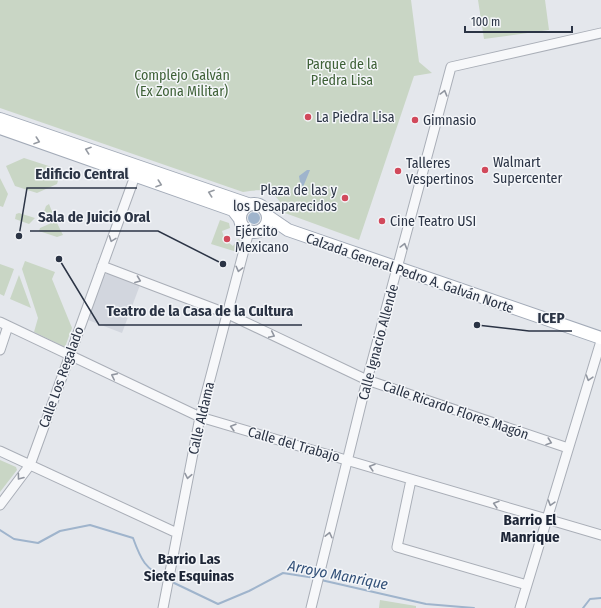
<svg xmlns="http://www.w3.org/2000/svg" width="601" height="608" viewBox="0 0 601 608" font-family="'Fira Sans Condensed',sans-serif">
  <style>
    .built { fill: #d2d6de }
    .green { fill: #c9d6c5 }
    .water { fill: #9fb4cc }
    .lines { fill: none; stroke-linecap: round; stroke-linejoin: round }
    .stream { stroke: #9fb4cc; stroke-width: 2 }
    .minor-casing { stroke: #a9aeb7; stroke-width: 11 }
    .major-casing { stroke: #a3abb8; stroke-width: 14 }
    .minor { stroke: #f7f8fa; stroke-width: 9 }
    .major { stroke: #fff; stroke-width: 12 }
    .oneway { stroke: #9196a0 }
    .oneway2 { stroke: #959aa2 }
    .poi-dot { fill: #d1495b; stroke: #f4f6f9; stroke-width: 1.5 }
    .labels { text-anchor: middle; stroke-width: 3; stroke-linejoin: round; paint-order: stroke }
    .park-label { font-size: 14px; fill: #3f6138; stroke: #f4f6f9 }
    .poi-label { font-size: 14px; fill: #2b3445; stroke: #f4f6f9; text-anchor: start }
    .street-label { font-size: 14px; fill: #2b3445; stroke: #f4f6f9 }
    .neighbourhood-label { font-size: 15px; font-weight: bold; fill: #1d2536; stroke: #f4f6f9 }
    .water-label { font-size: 15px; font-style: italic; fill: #34527a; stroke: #f4f6f9 }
    .leader { fill: none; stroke: #2b3445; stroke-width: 1.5 }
    .callout-dot { fill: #2b3445; stroke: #f4f6f9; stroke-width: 1.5 }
    .callout-label { font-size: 15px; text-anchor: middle; font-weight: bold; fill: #2b3445; stroke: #f4f6f9; stroke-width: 3; stroke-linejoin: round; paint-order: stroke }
  </style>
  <rect width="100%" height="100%" fill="#e4e7ec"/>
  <path class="built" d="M109,273L140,285L122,333L88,320L104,275Z"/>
  <path class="green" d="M0,0H411L419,62L432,73L414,76L359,240L285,213C277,190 265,188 243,192L0,108Z
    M478,0H545L549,30L484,39Z
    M24,158L61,170L57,184L37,193L15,186L6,166Z
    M0,178L8,194L3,207L0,206Z
    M49,204L53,214L41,220L46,206Z
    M19,213L35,218L29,224L15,219L16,214Z
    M220,220L229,223L230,228L222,231L225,240L233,246L238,239L240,240L237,252L211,244Z
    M56,221L63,235L57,237L39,231L40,228Z
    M25,261L55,272L52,279L72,328L65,347L34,332L38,318L22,269Z
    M0,264L14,269L4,296L0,294Z
    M19,275L31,308L10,299Z
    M0,460L16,467L17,470L0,492Z
    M380,600L416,606V608H379Z"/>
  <path class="water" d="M307,170H310L303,187L300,182L299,176Z
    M248 218a6 6 0 1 1 12 0a6 6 0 1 1-12 0Z"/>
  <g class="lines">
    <path class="stream" d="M0,530L14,539L38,543L60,531L90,525L133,538C141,560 145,569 167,579
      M321,580L426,604L474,608
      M170,581L218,604L249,591L283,573L315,578
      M583,608L590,599L601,598"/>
    <defs>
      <path id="minor" d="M102,266L228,314L367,380L568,448
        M0,322L200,417L601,535
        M0,350L8,326
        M0,451L177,533
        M411,480L397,547L527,585
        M0,505L30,465L135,176
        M163,608L200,417L249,231
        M311,608L367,380L451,67L601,33
        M520,608L601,341"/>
      <path id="major" d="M0,119L248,204
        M0,128L233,210L240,219
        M240 218a14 14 0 1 1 28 0a14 14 0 1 1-28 0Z
        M269,217L288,230L601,338"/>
    </defs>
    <use href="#minor" class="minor-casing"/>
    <use href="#major" class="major-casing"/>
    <use href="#minor" class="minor"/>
    <use href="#major" class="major"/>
  </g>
  <defs><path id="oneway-chevron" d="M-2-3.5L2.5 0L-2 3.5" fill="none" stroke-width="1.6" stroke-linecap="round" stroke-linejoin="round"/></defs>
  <g class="oneway">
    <use href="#oneway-chevron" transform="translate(444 93) rotate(-75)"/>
    <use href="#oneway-chevron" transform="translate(112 239) rotate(110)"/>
    <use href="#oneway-chevron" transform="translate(404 246) rotate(-75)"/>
    <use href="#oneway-chevron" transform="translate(239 269) rotate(104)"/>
    <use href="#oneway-chevron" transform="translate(138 280) rotate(21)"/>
    <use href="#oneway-chevron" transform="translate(272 335) rotate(25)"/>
    <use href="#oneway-chevron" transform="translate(114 376) rotate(-154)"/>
    <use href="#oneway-chevron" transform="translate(589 378) rotate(107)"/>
    <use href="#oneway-chevron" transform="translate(233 427) rotate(-164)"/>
    <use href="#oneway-chevron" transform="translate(549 442) rotate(19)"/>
    <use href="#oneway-chevron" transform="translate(372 467) rotate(-163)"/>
    <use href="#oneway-chevron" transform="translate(188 476) rotate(101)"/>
    <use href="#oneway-chevron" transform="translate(20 477) rotate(127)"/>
    <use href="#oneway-chevron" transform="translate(551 503) rotate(107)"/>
    <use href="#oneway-chevron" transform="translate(496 504) rotate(-164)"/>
    <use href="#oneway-chevron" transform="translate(329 535) rotate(-77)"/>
  </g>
  <g class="oneway2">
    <use href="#oneway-chevron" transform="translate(37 141) rotate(19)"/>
    <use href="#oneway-chevron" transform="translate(88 150) rotate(-161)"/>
    <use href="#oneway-chevron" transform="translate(159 184) rotate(19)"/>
    <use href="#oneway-chevron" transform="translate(211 193) rotate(-161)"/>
  </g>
  <g class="poi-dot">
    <circle cx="308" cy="117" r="4"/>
    <circle cx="415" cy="120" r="4"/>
    <circle cx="485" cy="170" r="4"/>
    <circle cx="398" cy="171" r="4"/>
    <circle cx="345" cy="198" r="4"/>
    <circle cx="382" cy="221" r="4"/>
    <circle cx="227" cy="239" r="4"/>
  </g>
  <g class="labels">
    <g class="park-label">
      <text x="342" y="69">Parque de la<tspan x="342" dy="16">Piedra Lisa</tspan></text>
      <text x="182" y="80">Complejo Galván<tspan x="182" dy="16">(Ex Zona Militar)</tspan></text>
    </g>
    <g class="poi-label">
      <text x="316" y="122">La Piedra Lisa</text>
      <text x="423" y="125">Gimnasio</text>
      <text x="493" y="167">Walmart<tspan x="493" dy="16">Supercenter</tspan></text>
      <text x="406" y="168">Talleres<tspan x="406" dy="16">Vespertinos</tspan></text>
      <text x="337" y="195" text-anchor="end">Plaza de las y<tspan x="337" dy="16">los Desaparecidos</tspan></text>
      <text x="390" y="226">Cine Teatro USI</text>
      <text x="235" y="236">Ejército<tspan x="235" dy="16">Mexicano</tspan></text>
    </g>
    <g class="street-label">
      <text transform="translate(410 273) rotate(19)" y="5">Calzada General Pedro A. Galván Norte</text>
      <text transform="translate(378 342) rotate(-75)" y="5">Calle Ignacio Allende</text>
      <text transform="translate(61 377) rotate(-70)" y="5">Calle Los Regalado</text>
      <text transform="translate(456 410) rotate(19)" y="5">Calle Ricardo Flores Magón</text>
      <text transform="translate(201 418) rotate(-77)" y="5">Calle Aldama</text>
      <text transform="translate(294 444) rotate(16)" y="5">Calle del Trabajo</text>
    </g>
    <g class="neighbourhood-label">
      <text x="530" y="525">Barrio El<tspan x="530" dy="17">Manrique</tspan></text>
      <text x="189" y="564">Barrio Las<tspan x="189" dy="17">Siete Esquinas</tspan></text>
    </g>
    <g class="water-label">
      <text transform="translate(338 575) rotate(11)" y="5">Arroyo Manrique</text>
    </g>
  </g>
  <path class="leader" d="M19 236L27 188H137M223 264L158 231H30M59 259L99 325H302M477 325L529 331H572"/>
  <g class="callout-dot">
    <circle cx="19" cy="236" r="4"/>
    <circle cx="223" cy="264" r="4"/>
    <circle cx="59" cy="259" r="4"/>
    <circle cx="477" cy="325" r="4"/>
  </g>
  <g class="callout-label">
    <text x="82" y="179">Edificio Central</text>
    <text x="94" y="222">Sala de Juicio Oral</text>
    <text x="200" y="316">Teatro de la Casa de la Cultura</text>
    <text x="551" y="323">ICEP</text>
  </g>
  <path d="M465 26v6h107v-6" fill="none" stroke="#2b3445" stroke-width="2"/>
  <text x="471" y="26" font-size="12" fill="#2b3445" stroke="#f4f6f9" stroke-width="3" paint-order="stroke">100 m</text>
</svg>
